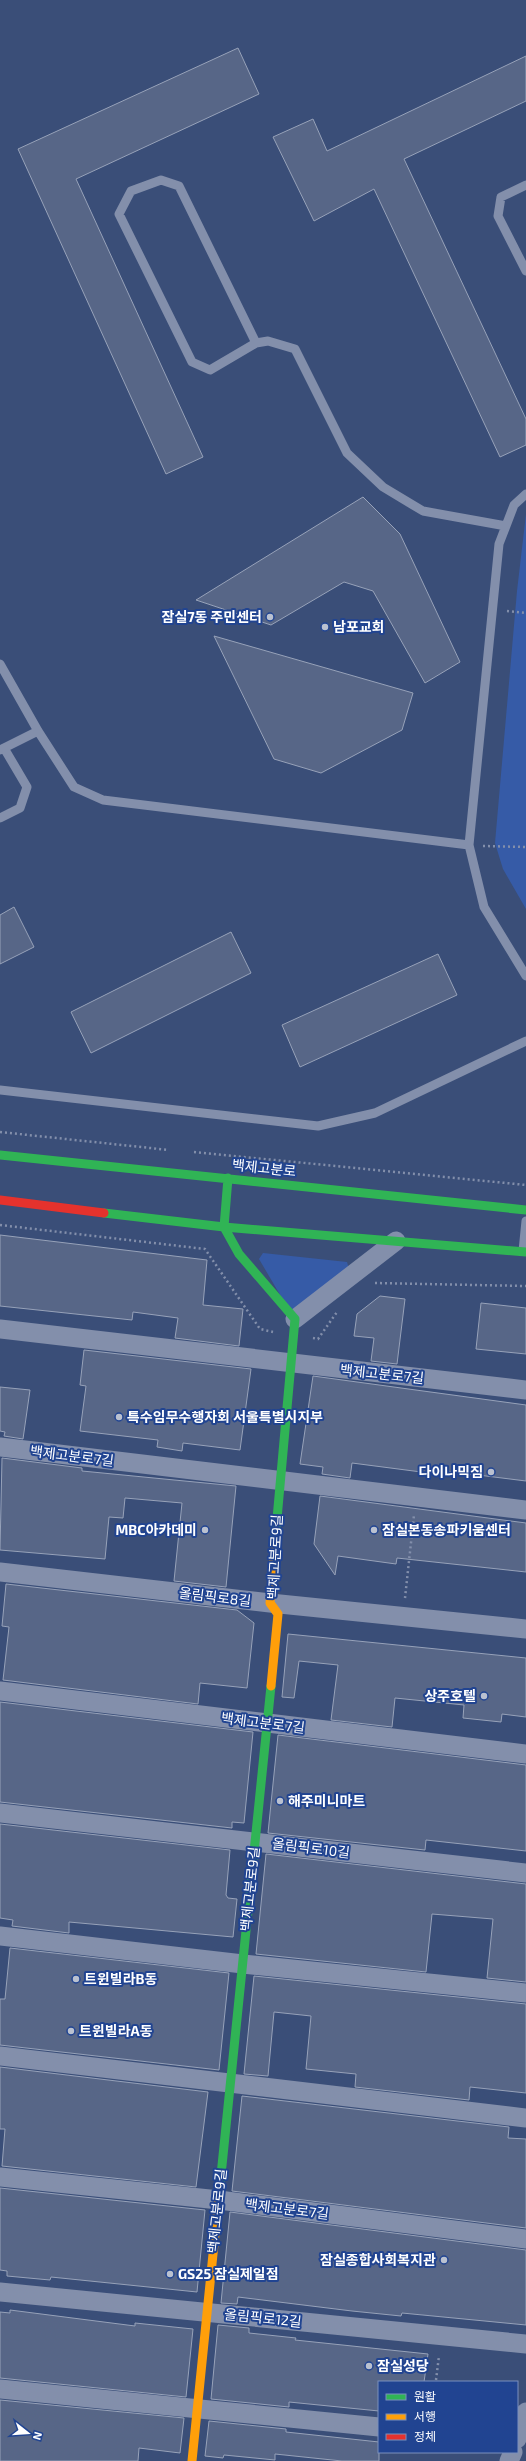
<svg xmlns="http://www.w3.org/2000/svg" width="526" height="2461" viewBox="0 0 526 2461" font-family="'Exo 2','Noto Sans KR',sans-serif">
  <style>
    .green { fill: #365ba7 }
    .building { fill: #576687; stroke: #97a2b9 }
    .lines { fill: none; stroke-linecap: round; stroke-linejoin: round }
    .path { stroke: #838fab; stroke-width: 2.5; stroke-dasharray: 2 3; stroke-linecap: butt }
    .lane { stroke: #838fab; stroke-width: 9 }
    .street { stroke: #838fab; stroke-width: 19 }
    .fast { stroke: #30b455; stroke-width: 9 }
    .slow { stroke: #ff9f0a; stroke-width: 9 }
    .jam { stroke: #e5322d; stroke-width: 9 }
    .poi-dot { fill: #bac1d0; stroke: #214491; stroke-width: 1.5 }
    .labels { text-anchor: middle; stroke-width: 4; stroke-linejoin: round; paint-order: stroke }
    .poi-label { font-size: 14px; font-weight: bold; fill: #fff; stroke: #214491; text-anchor: start }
    .street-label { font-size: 14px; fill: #fff; stroke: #214491 }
  </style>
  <rect width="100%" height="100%" fill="#3a4e78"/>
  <path class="green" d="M526,514V909L503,869L495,843L517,591Z
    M263,1253L347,1262L349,1269L299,1311L289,1310L259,1259Z"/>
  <path class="building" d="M238,48L259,94L76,179L203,457L166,474L18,149Z
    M526,56V101L404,159L526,419V445L500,457L374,189L314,221L273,137L313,119L327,151Z
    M363,497L400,534L460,662L425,683L373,591L344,582L271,625L196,600Z
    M214,636L413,693L402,730L321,773L274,759Z
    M14,907L34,947L0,964V915Z
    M231,932L251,973L91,1053L71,1012Z
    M438,954L457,995L300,1067L282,1025Z
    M0,1235L207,1260L203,1305L243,1309L239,1346L175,1338L178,1318L133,1312L132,1320L0,1306Z
    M380,1296L405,1299L397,1364L371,1361L374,1338L354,1336L357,1314Z
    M481,1303L526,1308V1354L476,1349Z
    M84,1350L251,1369L240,1450L183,1443L182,1451L157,1447L158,1440L80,1431L86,1386L80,1385Z
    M313,1376L526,1405V1481L430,1469L429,1473L352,1463L350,1478L322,1474L323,1467L300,1464Z
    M0,1387L30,1390L23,1439L4,1436L5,1432L0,1431Z
    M2,1458L82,1468V1471L236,1486L226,1587L174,1581L182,1503L125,1498L123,1518L109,1517L105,1559L0,1550Z
    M320,1496L526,1523V1572L397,1558L396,1564L338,1556L335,1575L314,1544Z
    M6,1584L237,1610L254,1623L247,1688L200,1683L198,1704L3,1680L9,1627L2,1626Z
    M288,1634L526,1658V1717L502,1714L501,1722L463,1718L464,1705L395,1698L392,1727L331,1720L338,1665L299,1661L294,1698L282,1697Z
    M0,1702L253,1732L244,1823L232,1822V1828L0,1802Z
    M278,1735L526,1765V1851L426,1840L425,1850L268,1833Z
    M0,1824L230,1850L226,1895L228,1898L237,1899L233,1937L69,1922V1933L12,1926L13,1920L0,1918Z
    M266,1854L526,1884V1982L487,1978L493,1919L432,1914L426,1972L256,1954Z
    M10,1948L229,1973L219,2070L0,2045V1999H5Z
    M254,1976L526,2004V2093L470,2087L469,2100L355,2087L356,2074L306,2069L311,2016L274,2012L268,2076L244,2074Z
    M0,2067L208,2092L196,2187L2,2166L5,2129H0Z
    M242,2096L509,2127L508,2138L526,2139V2228L232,2191Z
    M0,2188L205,2210L197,2292L51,2277L50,2280L7,2276V2271L0,2270Z
    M230,2212L526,2250V2325L402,2313L401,2316L352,2311L238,2297L237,2304L221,2303Z
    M10,2310L135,2326V2323L193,2329L186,2397L0,2378V2312L10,2313Z
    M218,2325L249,2328V2333L296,2338L295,2340L428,2354L424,2382H379V2411L289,2402V2407L211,2399Z
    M0,2400L184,2418L180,2453L139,2448L138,2461H0Z
    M209,2421L286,2429V2432L379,2442V2461H342L275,2454V2460L224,2455L223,2458L205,2456Z"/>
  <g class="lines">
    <path class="path" d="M507,611L526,613
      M483,846L526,847
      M0,1132L169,1150
      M194,1152L526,1185
      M0,1225L205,1249L260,1329L273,1332
      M375,1283L526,1286
      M313,1338L318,1339L337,1312
      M405,1598L414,1515
      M436,2380L439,2356"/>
    <path class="lane" d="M526,185L501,197L498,216L526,271
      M256,343L179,186L161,180L131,191L119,214L192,362L210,370L256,343L268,341L295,349L347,453L383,487L423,511L506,526
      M526,494L514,505L499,544L469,845L484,907L526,976
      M0,664L38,731L74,787L103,800L469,845
      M0,750L38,731
      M0,818L20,808L27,787L4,748
      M0,1090L318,1126L375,1113L526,1041
      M523,1251L526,1221"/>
    <path class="street" d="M295,1319L396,1241
      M0,1329L526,1390
      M0,1447L526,1510
      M0,1572L270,1603L526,1629
      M0,1691L526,1754
      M0,1813L526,1873
      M0,1936L243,1964L526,1993
      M0,2056L526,2118
      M0,2177L219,2200L526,2239
      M0,2292L526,2344
      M0,2389L379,2427
      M517,2439L526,2412
      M509,2461L513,2452"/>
    <path class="fast" d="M0,1155L526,1210
      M228,1178L224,1227L239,1254L295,1319L275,1541
      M104,1213L224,1227L526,1252
      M220,2185L271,1686"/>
    <path class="slow" d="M271,1686L278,1614L270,1603L275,1541
      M192,2461L220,2185"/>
    <path class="jam" d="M0,1200L104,1213"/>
  </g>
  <g class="poi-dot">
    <circle cx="270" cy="617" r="4"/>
    <circle cx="325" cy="627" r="4"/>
    <circle cx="119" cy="1417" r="4"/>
    <circle cx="491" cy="1472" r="4"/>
    <circle cx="205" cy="1530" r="4"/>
    <circle cx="374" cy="1530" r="4"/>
    <circle cx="484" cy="1696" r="4"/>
    <circle cx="280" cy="1801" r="4"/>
    <circle cx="76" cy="1979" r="4"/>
    <circle cx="71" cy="2031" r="4"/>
    <circle cx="444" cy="2260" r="4"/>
    <circle cx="170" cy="2274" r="4"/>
    <circle cx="369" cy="2366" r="4"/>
  </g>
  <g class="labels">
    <g class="poi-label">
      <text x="262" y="622" text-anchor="end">잠실7동 주민센터</text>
      <text x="333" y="632">남포교회</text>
      <text x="127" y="1422">특수임무수행자회 서울특별시지부</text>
      <text x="483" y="1477" text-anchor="end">다이나믹짐</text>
      <text x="197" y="1535" text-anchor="end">MBC아카데미</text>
      <text x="382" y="1535">잠실본동송파키움센터</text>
      <text x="476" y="1701" text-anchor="end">상주호텔</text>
      <text x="288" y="1806">해주미니마트</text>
      <text x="84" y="1984">트윈빌라B동</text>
      <text x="79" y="2036">트윈빌라A동</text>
      <text x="436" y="2265" text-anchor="end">잠실종합사회복지관</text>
      <text x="178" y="2279">GS25 잠실제일점</text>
      <text x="377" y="2371">잠실성당</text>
    </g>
    <g class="street-label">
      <text transform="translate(264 1168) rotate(6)" y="5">백제고분로</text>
      <text transform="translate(382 1374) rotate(6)" y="5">백제고분로7길</text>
      <text transform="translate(72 1456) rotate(7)" y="5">백제고분로7길</text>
      <text transform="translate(275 1557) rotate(-87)" y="5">백제고분로9길</text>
      <text transform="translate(215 1597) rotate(7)" y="5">올림픽로8길</text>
      <text transform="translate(263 1723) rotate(7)" y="5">백제고분로7길</text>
      <text transform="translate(311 1848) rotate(7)" y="5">올림픽로10길</text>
      <text transform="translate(250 1889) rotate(-84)" y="5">백제고분로9길</text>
      <text transform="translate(287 2209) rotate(7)" y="5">백제고분로7길</text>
      <text transform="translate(217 2211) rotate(-84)" y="5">백제고분로9길</text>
      <text transform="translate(263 2318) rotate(6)" y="5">올림픽로12길</text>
    </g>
  </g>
  <rect x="378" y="2381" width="140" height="72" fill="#214491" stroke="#7a8fbd"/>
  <rect x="386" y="2394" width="20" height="6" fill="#30b455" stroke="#7a8fbd"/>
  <text x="414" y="2401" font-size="12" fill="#ffffff">원활</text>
  <rect x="386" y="2414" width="20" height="6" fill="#ff9f0a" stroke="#7a8fbd"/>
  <text x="414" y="2421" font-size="12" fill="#ffffff">서행</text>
  <rect x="386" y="2434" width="20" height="6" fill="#e5322d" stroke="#7a8fbd"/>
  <text x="414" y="2441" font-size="12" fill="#ffffff">정체</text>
  <g transform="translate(28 2433) rotate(107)" stroke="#214491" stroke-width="3" paint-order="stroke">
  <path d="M0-3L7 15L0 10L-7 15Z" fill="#ffffff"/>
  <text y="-6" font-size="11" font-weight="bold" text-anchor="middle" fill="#ffffff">N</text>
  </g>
</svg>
